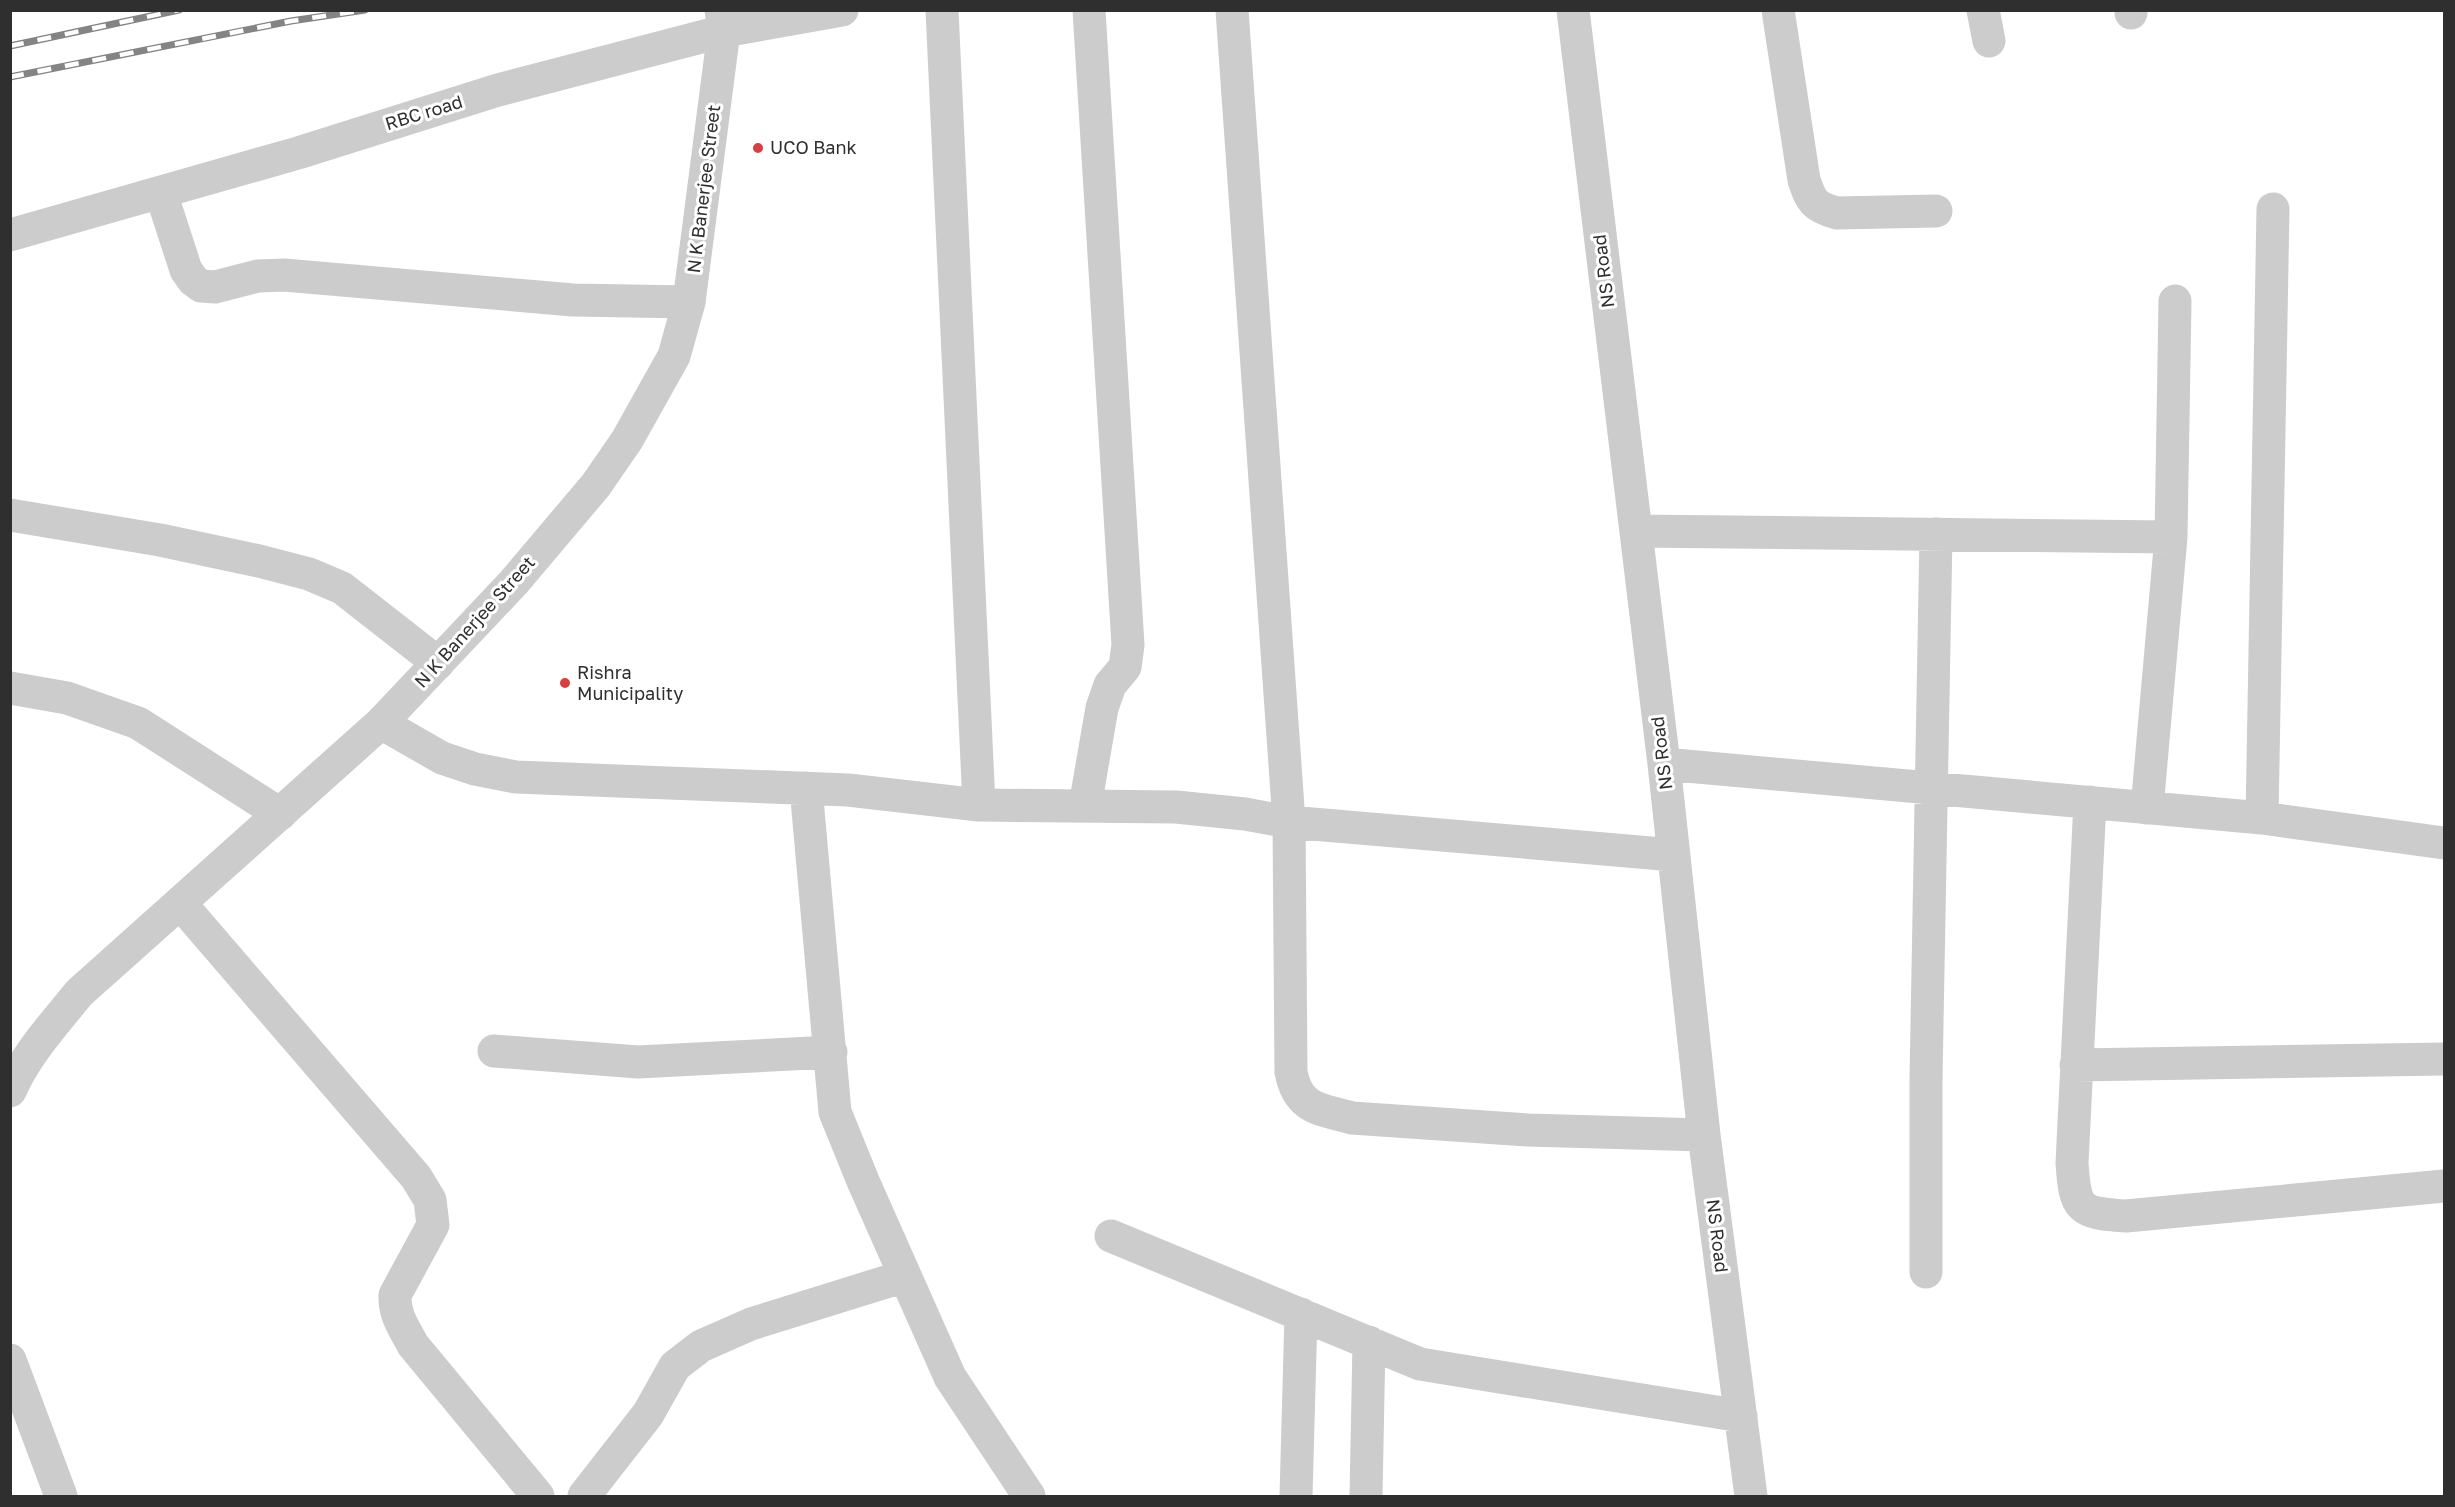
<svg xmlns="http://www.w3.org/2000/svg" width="2455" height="1507" viewBox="0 0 2455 1507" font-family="'Golos Text',sans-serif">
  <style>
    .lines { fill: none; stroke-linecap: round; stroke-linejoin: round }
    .minor { stroke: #ccc; stroke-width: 33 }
    .tertiary { stroke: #ccc; stroke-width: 33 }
    .rail-casing { stroke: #848484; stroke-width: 7 }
    .rail { stroke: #fff; stroke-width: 4.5; stroke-dasharray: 14; stroke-linecap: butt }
    .poi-dot { fill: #d83f3f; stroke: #fff; stroke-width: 2 }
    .labels { text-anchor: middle; stroke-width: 6; stroke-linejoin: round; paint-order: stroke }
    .street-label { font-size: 18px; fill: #2f2f2f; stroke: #fff }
    .poi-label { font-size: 18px; fill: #2f2f2f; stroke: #fff; text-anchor: start }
  </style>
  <rect width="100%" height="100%" fill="#fff"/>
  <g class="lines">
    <path class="minor" d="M942,10L979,805
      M1232,10L1289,822L1291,1072C1298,1109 1319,1109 1352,1118L1528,1130L1704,1135
      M1573,10L1664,764L1704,1135L1751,1496
      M1778,10L1804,180C1811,201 1814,207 1837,213L1936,211
      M1983,10L1989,41
      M2131,10V13
      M161,193L186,270L193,280L201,286L215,287L258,276L284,275L573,300L689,302
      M10,515L160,540L259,561L309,574L342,588L438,663
      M1636,531L2171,537
      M10,688L67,698L138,723L280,814
      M381,723L442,758L475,769L516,777L848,790L979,805L1176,807L1245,814L1289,822L1674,855
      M1664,764L2262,818L2444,843
      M806,788L835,1112L863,1181L950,1377L1029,1496
      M2090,802L2072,1163C2075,1210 2079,1213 2126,1216L2444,1186
      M1085,806L1102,708L1110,685L1125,667L1128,645L1089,10
      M2147,808L2171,537L2175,301
      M2262,818L2273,209
      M180,903L416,1177L430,1200L433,1225L395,1295C394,1315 404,1328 413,1345L538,1496
      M494,1051L638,1062L831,1052
      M2076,1065L2444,1059
      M1111,1236L1420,1364L1741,1416
      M1926,1272V1079L1936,534
      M584,1496L648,1414L675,1366L701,1346L751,1324L905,1276
      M1296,1496L1301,1314
      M1366,1496L1369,1342"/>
    <path class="tertiary" d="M10,235L298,153L498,90L724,31L842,10
      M10,1091C26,1054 54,1024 79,993L381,723L514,582L596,485L627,440L674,356L689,302L724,31L721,10
      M10,1360L61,1496"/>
    <defs>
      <path id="rail" d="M10,46L179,10
        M10,77L291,21L365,10"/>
    </defs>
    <use href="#rail" class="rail-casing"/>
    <use href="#rail" class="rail"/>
  </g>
  <g class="poi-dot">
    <circle cx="758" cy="148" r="6"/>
    <circle cx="565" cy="683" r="6"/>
  </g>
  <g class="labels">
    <g class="street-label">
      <text transform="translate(424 113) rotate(-17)" y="6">RBC road</text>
      <text transform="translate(704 189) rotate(-83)" y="6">N K Banerjee Street</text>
      <text transform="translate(1604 271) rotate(-97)" y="6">NS Road</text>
      <text transform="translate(475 622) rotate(-48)" y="6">N K Banerjee Street</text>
      <text transform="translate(1662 753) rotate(-97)" y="6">NS Road</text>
      <text transform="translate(1717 1236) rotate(83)" y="6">NS Road</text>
    </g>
    <g class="poi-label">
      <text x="770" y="154">UCO Bank</text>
      <text x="577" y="679">Rishra<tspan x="577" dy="21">Municipality</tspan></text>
    </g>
  </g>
  <rect width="2455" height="1507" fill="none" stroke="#2f2f2f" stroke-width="24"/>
</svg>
